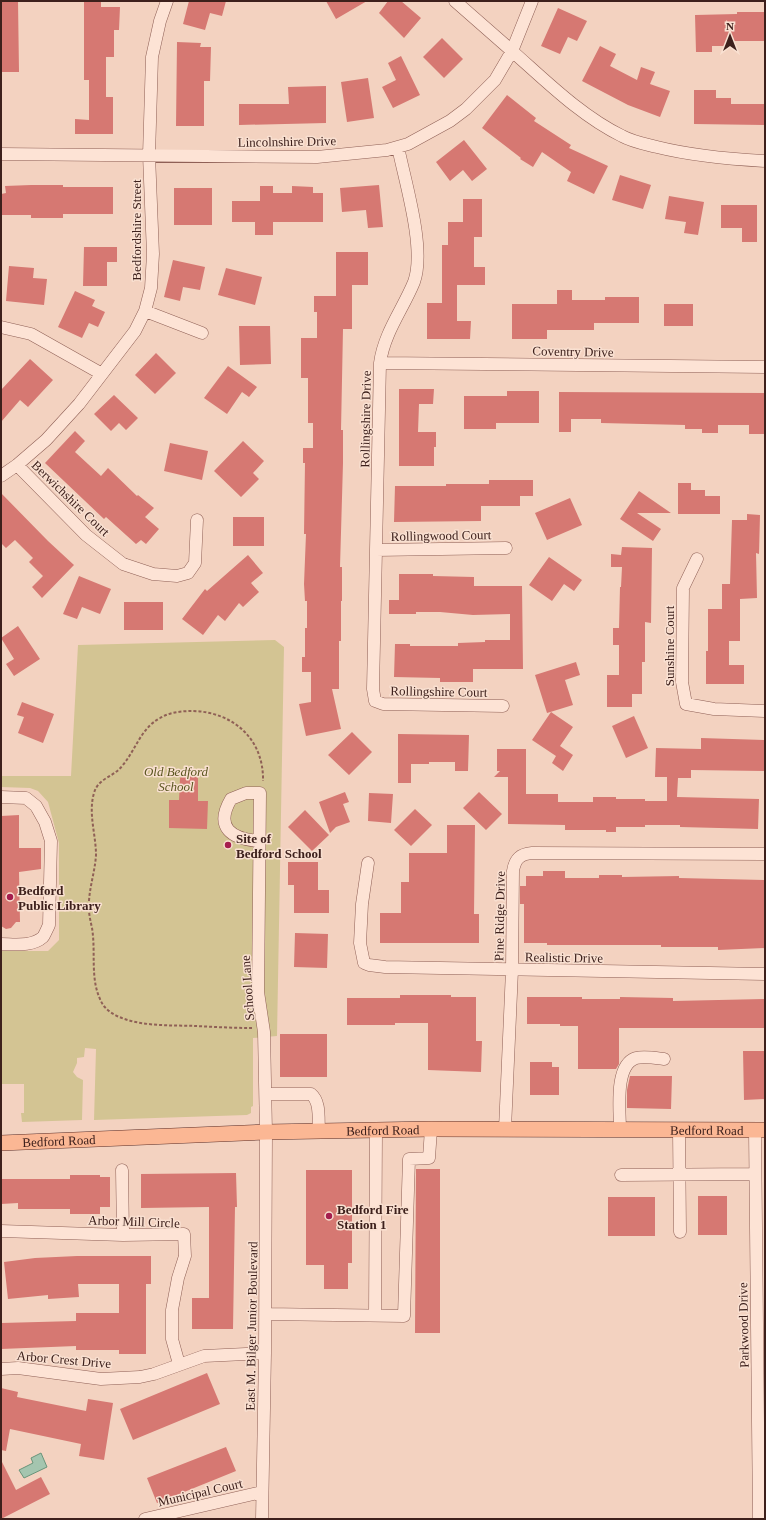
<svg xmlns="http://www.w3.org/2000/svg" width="766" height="1520" viewBox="0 0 766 1520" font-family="Georgia,serif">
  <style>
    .green { fill: #d3c493 }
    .water { fill: #a4c5af; stroke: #69947a }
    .building { fill: #d67872 }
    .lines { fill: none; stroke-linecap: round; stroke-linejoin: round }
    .minor-casing { stroke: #8f6056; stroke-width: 13 }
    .major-casing { stroke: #5c302a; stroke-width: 16 }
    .path { stroke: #8f6056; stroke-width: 2; stroke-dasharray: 3 2; stroke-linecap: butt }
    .minor { stroke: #fde3d5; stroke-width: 12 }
    .major { stroke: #fbb794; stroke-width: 15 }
    .poi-dot { fill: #a51e4e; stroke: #f9e0d1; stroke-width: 1.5 }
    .labels { text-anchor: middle; stroke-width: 3; stroke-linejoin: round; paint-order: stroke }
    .street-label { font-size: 13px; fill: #3d201c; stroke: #f9e0d1 }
    .park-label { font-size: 13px; font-style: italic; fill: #5b5620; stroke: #f9e0d1 }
    .poi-label { font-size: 13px; font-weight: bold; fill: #3d201c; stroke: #f9e0d1; text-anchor: start }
  </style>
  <rect width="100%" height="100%" fill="#f3d2c0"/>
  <path class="green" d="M275,640L284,647L277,1036L253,1038V1106L251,1107V1113L247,1115L94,1120L96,1049L85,1048L84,1057L77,1058V1063L73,1072L77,1077L83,1080L82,1120L22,1122L21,1113H24V1084H1V951H48L59,940V843L48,802L38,791L30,788L1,787V776H71L78,645Z"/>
  <path class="water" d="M41,1453L47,1467L24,1478L19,1470L33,1463L31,1458Z"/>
  <path class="building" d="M1,1H18L19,72H1Z
    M84,1H101V7H120L119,30H114V57H106V97H113V134H75V119L89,120V80H84Z
    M189,1H226L222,16L210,13L205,30L183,24Z
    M326,1H367L336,19Z
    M388,1H401L421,18L404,38L379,13Z
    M558,8L587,21L577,41L568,37L560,54L541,46Z
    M737,12H765V41H731V46H712V52H696L695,15L737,14Z
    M442,38L463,59L444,78L423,57Z
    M177,42L201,43L200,47H211L210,81H204V126H176Z
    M600,46L616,54L610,66L637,80L641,67L655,72L650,84L670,91L660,117L628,105L582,81Z
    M401,56L420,95L393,108L382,87L396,80L388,63Z
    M368,78L374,118L347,122L341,82Z
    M326,86V123L239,125V104H289L288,87Z
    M694,90H716V98H731V104H765V125L694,124Z
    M507,95L536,118L534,121L571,145L569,148L608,166L594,194L567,181L571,172L542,152L533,167L520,159L521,158L482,128Z
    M464,140L487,169L472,181L463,170L450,181L436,162Z
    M620,175L651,185L643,209L612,200Z
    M31,185H63V187H113V214H63V218H31V215H1V194L6,193L5,186Z
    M379,185L383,227L368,228L366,210L342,212L340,188Z
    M260,186H273V193H292V186L313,187V193H323V222H273V235H255V222H232V201H260Z
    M174,188H212V225H174Z
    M669,196L704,202L698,235L684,233L686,222L665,219Z
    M463,199H482V237H474V267H485V285H457V321H471L470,339H427V303H442V245H448V222H463Z
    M721,205H757V242H742V228H721Z
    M84,247H117V262H107V286H83Z
    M336,252H368V285H352V329H343L341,430H343V463L340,567H342V601H341V641H339V689H332L341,729L306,736L299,704L311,702V672H302V657H305V628H307V601H305L304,584L306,534H304L305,463H303V448H313V423H308V378H301V338H317V312H314V296H336Z
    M173,260L205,267L200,290L183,287L180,301L164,297Z
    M9,266L34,268L33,278L47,279L44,305L6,301Z
    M226,268L262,277L255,305L218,295Z
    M557,290H572V300H605V297H639V323H594V330H547V339H512V304H557Z
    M75,291L95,300L92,306L105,312L98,327L89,323L82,338L58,327Z
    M664,304H693V326H664Z
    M239,326H270L271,364L240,365Z
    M156,353L176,373L155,394L135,375Z
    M30,359L53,380L28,407L20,400L1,422V390Z
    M228,366L257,387L249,397L242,392L227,414L204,398Z
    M399,389H434L433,404H419L418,432H436V447H434V466H399Z
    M507,391H539V423H496V429H464V396H507Z
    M559,392L764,393V434H749V425H718V433H702V429H685V425L601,423V419H571V432H559Z
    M114,395L138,418L126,430L119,423L111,431L94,414Z
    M75,431L85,441L75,452L101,476L108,468L137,496L138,495L154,508L145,517L159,529L146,544L141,540L136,544L106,517L104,519L45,463Z
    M243,441L264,461L253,473L259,479L241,497L214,471Z
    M170,443L208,451L202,480L164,471Z
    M489,480H533V496H520V506H481V521L394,522L395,486H446V484H489Z
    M678,483H691V490H705V496H720V514H678Z
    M639,491L671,513H637L661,529L653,541L620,519Z
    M1,493L48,541L74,565L42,598L32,587L43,576L29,562L33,558L15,540L6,548L1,543Z
    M570,498L582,525L547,540L535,513Z
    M747,514L760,515L759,554L756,553L757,598L740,599V641H729V665H744V684H706V651H708V609H722V584H730L732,520H747Z
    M233,517H264V546H233Z
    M622,547L652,548L651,623L645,622V662H642V694H632V707H607V675H619V645H613V628H619L620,587H621L622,567H611V554L621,555Z
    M248,555L263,573L251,583L259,592L243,607L239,603L225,621L218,615L203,635L182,619L205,589L207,591Z
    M549,557L582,580L574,591L564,584L552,601L529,585Z
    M399,574H433V576L474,577V586H522L523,669H473V682H440V678L394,677L395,644H410V646H458V643L485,642V640H510V614L473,615L440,612H416V614H389V600H399Z
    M79,576L111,589L100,614L82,607L77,619L63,614Z
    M124,602H163V630H124Z
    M18,626L40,659L14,676L6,664L14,659L1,638Z
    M576,662L580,675L565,680L573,705L547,713L535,675Z
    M22,702L54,714L43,743L18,733L24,717L17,715Z
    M551,712L573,727L560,746L573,755L563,771L552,763L556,756L532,740Z
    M634,716L648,748L626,758L612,726Z
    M352,732L372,752L349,775L328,755Z
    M398,734L469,735L468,771H455V762H429V764H411V783H398Z
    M701,738L765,740V771L691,770V778H678L677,797L759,799L758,829L680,827V825H645V827H616V832H606V830H565V825L508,824V777H494L500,771H497V749H526V794H558V802H593V797H616V799H645V801H667V777H655L656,748L701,749Z
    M186,775H193L198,778V801H208L207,829L169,828V800H179L180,778Z
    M345,792L349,802L343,804L350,822L336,827L330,833L319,802Z
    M479,792L502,814L486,830L463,808Z
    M369,793L393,794L391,823L368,821Z
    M415,809L432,825L411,846L394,830Z
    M305,810L329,835L312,851L288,827Z
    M19,815V848H41V869L19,872L20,922H16L11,928L6,929L1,926V816Z
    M447,825H475L474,914H479V943H380V913H401V882H409V853H447Z
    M288,862H318V890H329V913H294V885H288Z
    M543,871H565V878H599V875H622V877L679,876V878L764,880L765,948L718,950V947H661V945H547V943H524V904H520V886H526V876H543Z
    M295,933L328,934L327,968L294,967Z
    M400,995H451V997H476V1041H482L481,1072L428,1070V1023H395V1025H347V998H400Z
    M527,997H582V999H620V997L673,998V1001L764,999V1028H619V1064L616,1069H578V1026H560V1024H527Z
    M280,1034H327V1077H280Z
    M743,1051H765V1099L744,1100Z
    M530,1062H552V1067H559V1095H530Z
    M630,1076H672L671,1109L627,1108V1090Z
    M416,1169H440V1333H415Z
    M306,1170H352V1263H348V1289H324V1265H306Z
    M236,1173L237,1207H235L233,1329H192V1298H209V1207L141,1208V1174Z
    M70,1175H100V1177H110V1207H100V1214H70V1209H18V1203L1,1204V1179H70Z
    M698,1196H727V1235H698Z
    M608,1197H655V1236H608Z
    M77,1256H151V1284H146V1354H119V1350H76V1346L1,1349V1323L76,1321V1313H119V1284H78L79,1297L48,1299V1295L8,1299L4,1262L35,1258Z
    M207,1373L220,1404L133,1440L120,1409Z
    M1,1388L18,1392L17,1397L86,1411L88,1399L113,1403L104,1460L79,1456L81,1444L10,1429L6,1451L1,1450Z
    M226,1447L236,1471L157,1503L147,1478Z
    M1,1460L16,1490L41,1477L50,1494L1,1519Z"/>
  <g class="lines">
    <defs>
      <path id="minor" d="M455,1L512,51L532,1
        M398,147C405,182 426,249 414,282C403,309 384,333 380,363L373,689L375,701L383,704L503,706
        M1,154L317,157L387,150L408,144L450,121L466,109L495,80L512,51C546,81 581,116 622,136C633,142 645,144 657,147C693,156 728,159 765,161
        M145,311L202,333
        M1,327L31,334L102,374
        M380,363L765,367
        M17,465L86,535L123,564L153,574L177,576L188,573L195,563L197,520
        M1,476L17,465L46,440L79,404L135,331L145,311L151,288L153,254L149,155L152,57L160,21L167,1
        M376,550L506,548
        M697,559L683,588L682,682L686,704L714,709L765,711
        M1,797L26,798L36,806L45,822L51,841L49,925C47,929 45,934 43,937C32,947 14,944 1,944
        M259,841C232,839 214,828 231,799L246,793H260L258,992L264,1032L266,1132L265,1353L262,1519
        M368,863L362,904L360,943L364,963L369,965L385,967L765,974
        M266,1094H311C321,1102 318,1120 319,1131
        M505,1129L512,970L513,871C515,859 520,854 532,853L765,854
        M620,1130C620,1111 614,1065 636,1058C644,1056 656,1058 664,1059
        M679,1130L680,1232
        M755,1130L759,1519
        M122,1170L123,1235
        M621,1175L755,1174
        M1,1231L123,1235L184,1234L185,1256L178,1278L172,1310V1339L179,1364
        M266,1314L404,1316L409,1159L429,1158L431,1129
        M375,1316L376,1130
        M1,1369L18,1368L101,1379L140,1377L154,1374L204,1356L265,1353
        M145,1519L262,1492"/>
      <g id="major">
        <path id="s1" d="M1,1143L266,1132L431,1129L765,1130"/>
      </g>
    </defs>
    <use href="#minor" class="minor-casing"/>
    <use href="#major" class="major-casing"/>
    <path class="path" d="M252,1028C234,1028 215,1027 196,1026C171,1025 141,1027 117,1016C109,1012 103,1007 100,999C90,977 96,952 92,928C90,919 88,910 89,901C90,885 95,871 96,855C96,835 88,813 94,793C98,778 114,777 122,766C136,750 140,729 160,718C170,712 182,711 193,711C233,712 264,739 263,781"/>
    <use href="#minor" class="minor"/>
    <use href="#major" class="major"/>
  </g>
  <g class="poi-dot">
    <circle cx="228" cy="845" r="4"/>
    <circle cx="10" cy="897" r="4"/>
    <circle cx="329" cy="1216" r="4"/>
  </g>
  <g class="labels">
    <g class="street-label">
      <text transform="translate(287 141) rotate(-1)" y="5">Lincolnshire Drive</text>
      <text transform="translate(136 230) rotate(-90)" y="5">Bedfordshire Street</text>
      <text transform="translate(573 351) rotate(1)" y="5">Coventry Drive</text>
      <text transform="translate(365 419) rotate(-89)" y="5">Rollingshire Drive</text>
      <text transform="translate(71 498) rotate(44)" y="5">Berwichshire Court</text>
      <text transform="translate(441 535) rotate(-1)" y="5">Rollingwood Court</text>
      <text transform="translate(669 646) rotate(-90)" y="5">Sunshine Court</text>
      <text transform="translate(439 691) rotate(1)" y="5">Rollingshire Court</text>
      <text transform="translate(499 916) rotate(-89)" y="5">Pine Ridge Drive</text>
      <text transform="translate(564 957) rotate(1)" y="5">Realistic Drive</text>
      <text transform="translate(247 988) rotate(-94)" y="5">School Lane</text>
      <text dy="5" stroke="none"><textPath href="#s1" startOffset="382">Bedford Road</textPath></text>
      <text dy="5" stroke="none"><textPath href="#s1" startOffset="706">Bedford Road</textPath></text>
      <text dy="5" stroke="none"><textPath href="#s1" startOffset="58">Bedford Road</textPath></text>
      <text transform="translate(134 1221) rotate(2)" y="5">Arbor Mill Circle</text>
      <text transform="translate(743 1325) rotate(-91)" y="5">Parkwood Drive</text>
      <text transform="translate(251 1326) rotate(-89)" y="5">East M. Bilger Junior Boulevard</text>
      <text transform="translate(64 1359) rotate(5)" y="5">Arbor Crest Drive</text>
      <text transform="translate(200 1492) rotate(-13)" y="5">Municipal Court</text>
    </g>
    <g class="park-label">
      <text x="176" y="776">Old Bedford<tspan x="176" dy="15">School</tspan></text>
    </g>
    <g class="poi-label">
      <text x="236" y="843">Site of<tspan x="236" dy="15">Bedford School</tspan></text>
      <text x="18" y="895">Bedford<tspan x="18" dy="15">Public Library</tspan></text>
      <text x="337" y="1214">Bedford Fire<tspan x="337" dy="15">Station 1</tspan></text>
    </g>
  </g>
  <rect width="766" height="1520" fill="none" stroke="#3d201c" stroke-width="4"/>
  <g transform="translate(730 36)" stroke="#f9e0d1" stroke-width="3" paint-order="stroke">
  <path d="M0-3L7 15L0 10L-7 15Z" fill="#3d201c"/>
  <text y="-6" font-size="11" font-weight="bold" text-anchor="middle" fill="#3d201c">N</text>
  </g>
</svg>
